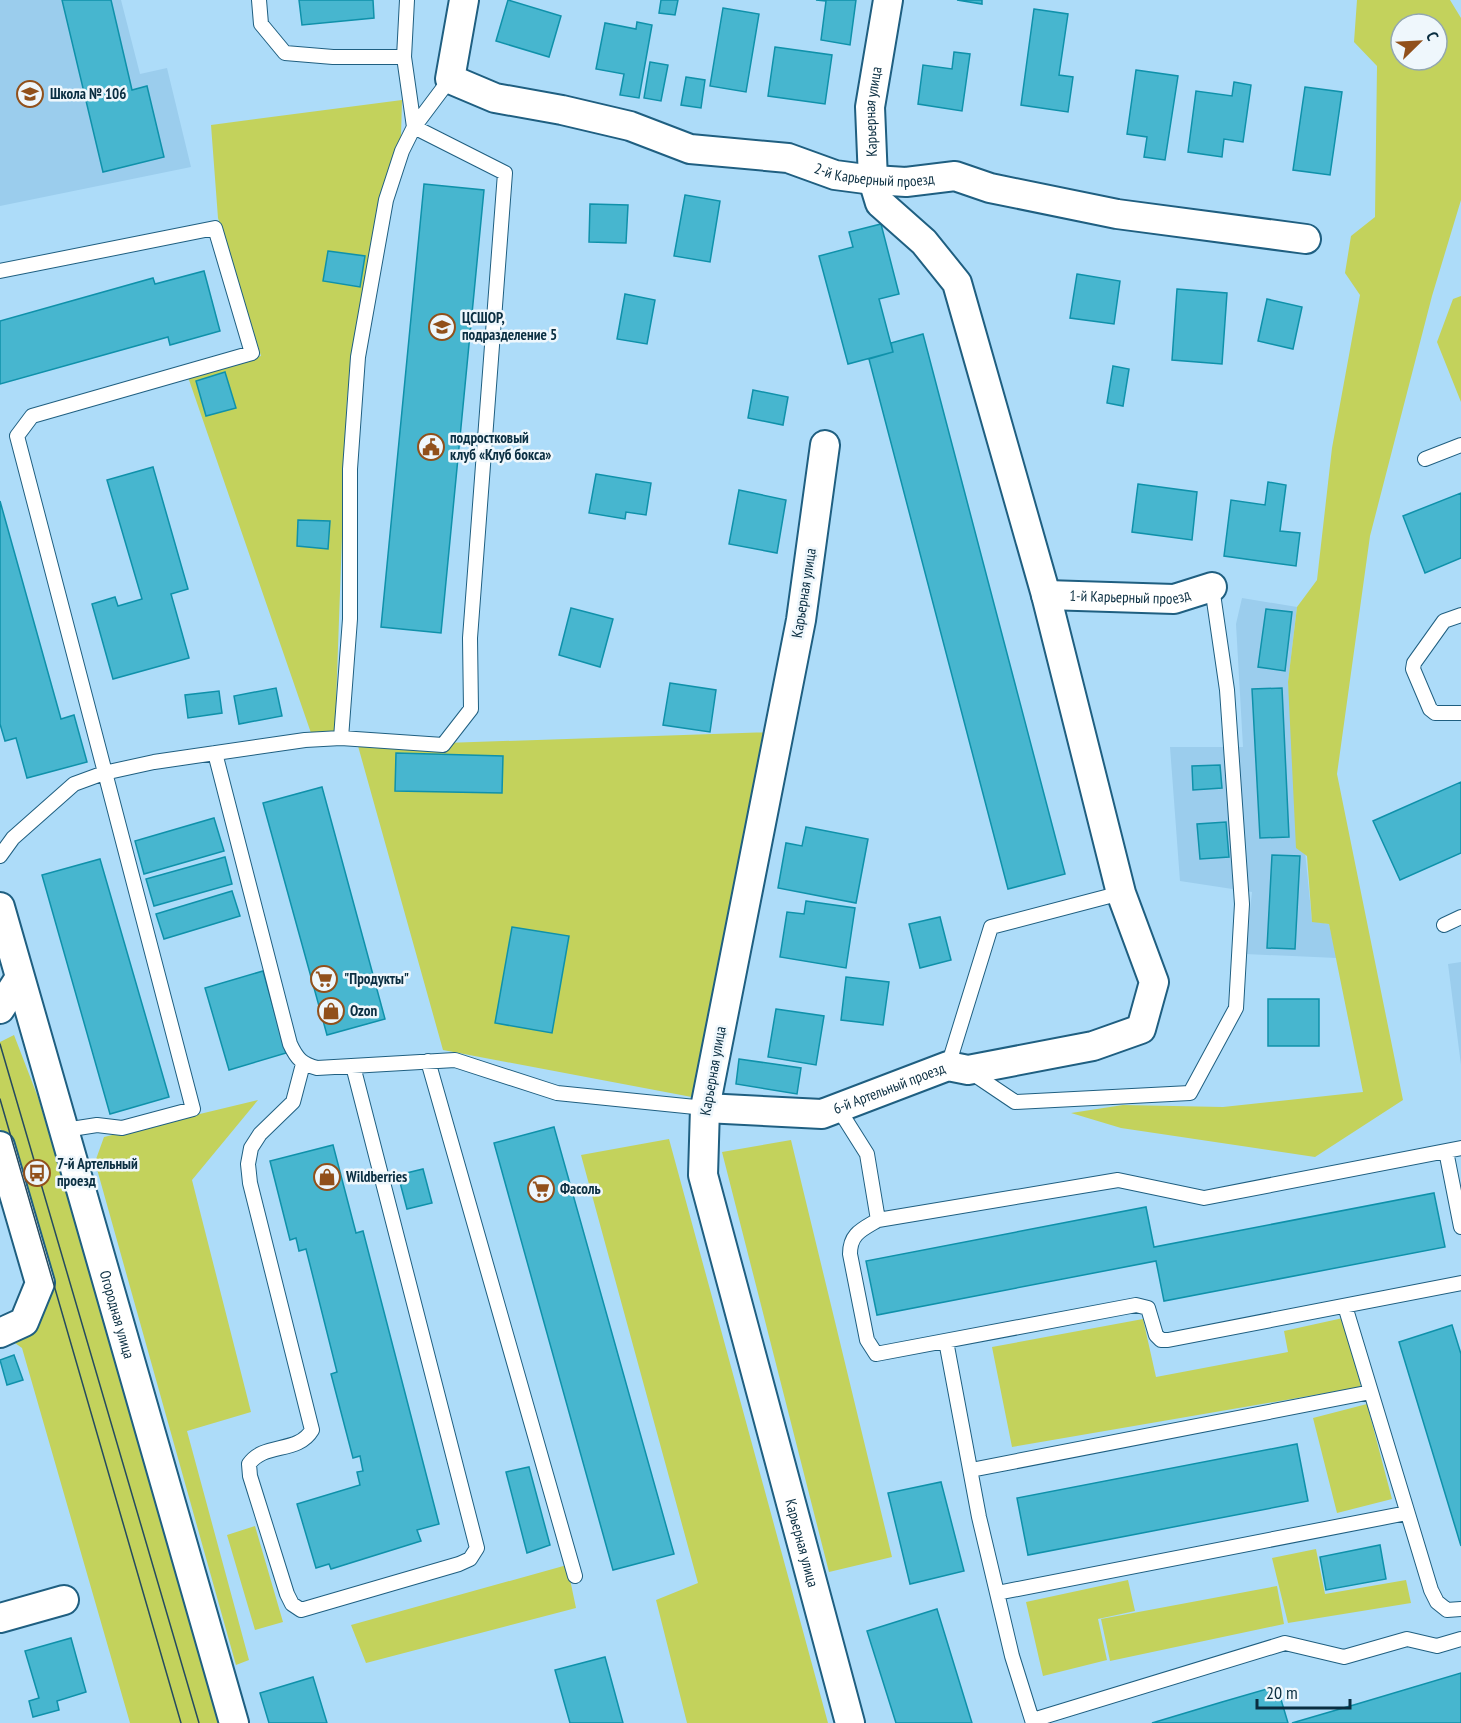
<svg xmlns="http://www.w3.org/2000/svg" width="1461" height="1723" viewBox="0 0 1461 1723" font-family="'PT Sans Narrow',sans-serif">
  <style>
    .built { fill: #9bcded }
    .green { fill: #c3d25c; fill-rule: evenodd }
    .building { fill: #47b6cf; stroke: #0f91aa; stroke-width: 1.5 }
    .lines { fill: none; stroke-linecap: round; stroke-linejoin: round }
    .lane-casing { stroke: #1f5f81; stroke-width: 16 }
    .street-casing { stroke: #1f5f81; stroke-width: 32 }
    .lane { stroke: #fff; stroke-width: 14 }
    .street { stroke: #fff; stroke-width: 28 }
    .tram { stroke: #254a5f; stroke-width: 1.5 }
    .labels { text-anchor: middle; stroke-width: 5; stroke-linejoin: round; paint-order: stroke }
    .poi-label { font-size: 15px; font-weight: bold; fill: #0a2e41; stroke: #eff7fc; text-anchor: start }
    .street-label { font-size: 15px; fill: #0a2e41; stroke: #eff7fc }
  </style>
  <rect width="100%" height="100%" fill="#addcf9"/>
  <path class="built" d="M0,0H121L140,74L167,68L191,167L0,206Z
    M1242,598L1297,607L1288,682L1312,921L1329,924L1337,958L1245,954L1252,892L1180,881L1170,747H1243L1236,624Z
    M1461,962V1065L1448,964Z"/>
  <path class="green" d="M1357,0H1450L1461,18V200L1432,296L1370,536L1337,774L1403,1100L1315,1157L1121,1128L1071,1113L1123,1105L1223,1107L1363,1092L1329,924L1312,922L1307,856L1296,848L1288,682L1297,607L1317,580L1332,448L1360,295L1345,273L1351,236L1375,217L1377,66L1354,42ZM1401,24H1437V60H1401Z
    M402,100L401,136L347,397L335,731L311,733L188,377L261,356L218,218L211,125Z
    M1461,296V402L1437,342L1453,299Z
    M768,732L697,1098L443,1050L358,746Z
    M14,1035L39,1100L222,1723H130L22,1348L8,1338L51,1287L0,1128V1042Z
    M258,1100L192,1180L251,1412L187,1431L249,1660L236,1665L95,1162L104,1137Z
    M669,1139L828,1723H687L656,1600L698,1583L581,1155Z
    M791,1140L892,1557L829,1572L722,1152Z
    M1343,1318L1361,1387L1012,1447L992,1347L1143,1319L1156,1377L1288,1352L1284,1331Z
    M1367,1404L1392,1499L1337,1513L1313,1418Z
    M255,1526L283,1622L255,1630L227,1535Z
    M1316,1549L1325,1594L1406,1580L1411,1603L1288,1623L1272,1558Z
    M567,1565L576,1608L366,1663L351,1625Z
    M1128,1580L1135,1611L1098,1619L1107,1660L1043,1676L1026,1602Z
    M1277,1586L1284,1624L1110,1661L1101,1619Z"/>
  <path class="building" d="M62,0H111L132,90L147,86L164,157L103,172Z
    M299,0H373L374,18L302,25Z
    M508,0L561,16L549,57L496,41Z
    M661,0H678L675,15L659,13Z
    M816,0H856L850,45L821,40L826,1Z
    M957,0H982V4Z
    M723,8L759,14L746,92L710,86Z
    M1034,9L1068,14L1059,75L1073,77L1068,112L1021,105Z
    M637,22L652,25L639,98L620,95L624,74L596,69L605,23L636,29Z
    M775,47L832,55L825,104L768,96Z
    M954,52L970,54L962,111L918,104L923,65L952,69Z
    M650,62L668,65L661,101L644,98Z
    M1136,70L1178,76L1165,160L1144,157L1147,137L1127,134Z
    M686,77L705,80L701,108L681,105Z
    M1234,82L1251,85L1243,142L1224,139L1222,157L1188,152L1196,91L1232,96Z
    M1305,87L1342,92L1330,175L1293,170Z
    M424,184L484,190L441,633L381,627Z
    M685,195L720,201L710,262L674,256Z
    M590,204L628,205L626,243L589,242Z
    M881,224L899,294L879,299L893,352L848,364L819,256L853,247L849,232Z
    M328,251L365,256L360,287L323,281Z
    M204,271L220,331L170,345L168,337L0,384V321L153,278L155,284Z
    M1077,274L1120,281L1114,324L1070,318Z
    M1177,289L1227,293L1222,364L1172,360Z
    M625,294L655,300L647,344L617,339Z
    M1267,299L1302,307L1293,349L1258,341Z
    M923,334L1065,874L1008,889L869,359L893,352L891,343Z
    M1113,366L1129,369L1123,406L1107,403Z
    M225,372L236,408L206,416L196,381Z
    M753,390L788,397L783,425L748,418Z
    M153,467L188,589L171,594L189,658L113,679L92,604L115,597L118,606L142,599L107,480Z
    M596,474L651,483L646,515L626,512L625,519L589,513Z
    M1268,482L1286,485L1280,531L1300,533L1296,566L1224,556L1231,500L1265,505Z
    M1138,484L1197,492L1192,540L1132,532Z
    M739,490L786,500L777,553L729,544Z
    M1461,493V558L1425,573L1403,516Z
    M0,501L61,719L74,715L87,762L27,778L16,738L5,741L0,724Z
    M298,520L330,521L328,549L297,546Z
    M571,608L613,619L600,667L559,655Z
    M1266,609L1292,612L1285,671L1258,667Z
    M670,683L716,690L710,732L663,725Z
    M276,688L282,716L239,724L234,696Z
    M1282,688L1289,837L1260,838L1252,689Z
    M219,691L222,713L188,718L185,695Z
    M396,753L503,756L502,793L395,791Z
    M1220,765L1222,788L1193,790L1192,766Z
    M1461,782V853L1400,880L1373,821Z
    M322,787L385,1019L327,1035L263,803Z
    M214,818L224,851L144,874L135,841Z
    M1226,822L1229,857L1200,859L1197,824Z
    M806,827L868,839L856,903L778,888L786,843L802,846Z
    M1272,855L1300,856L1295,949L1267,948Z
    M225,857L232,884L154,906L146,879Z
    M100,859L169,1097L110,1114L42,875Z
    M232,891L240,916L164,939L156,914Z
    M806,901L855,908L846,968L780,957L787,912L804,914Z
    M940,917L951,960L920,968L909,924Z
    M512,927L569,936L552,1033L495,1023Z
    M263,971L286,1053L229,1070L205,988Z
    M846,977L889,982L883,1025L841,1020Z
    M1268,999H1319V1046H1268Z
    M776,1009L824,1016L816,1065L768,1057Z
    M739,1059L801,1068L797,1094L736,1084Z
    M554,1127L674,1554L613,1570L494,1143Z
    M333,1145L356,1233L363,1231L439,1524L417,1530L421,1541L331,1569L329,1564L316,1568L297,1504L360,1485L357,1472L363,1471L360,1456L353,1458L331,1374L337,1372L306,1249L299,1251L296,1238L290,1240L270,1161Z
    M423,1169L432,1203L407,1209L398,1175Z
    M1434,1193L1445,1247L1164,1301L1156,1261L877,1315L866,1261L1146,1207L1154,1247Z
    M1452,1325L1461,1354V1546L1399,1342Z
    M14,1355L23,1380L7,1385L0,1360Z
    M1297,1444L1308,1501L1028,1555L1017,1498Z
    M529,1467L550,1545L527,1553L506,1472Z
    M941,1482L964,1571L910,1584L888,1493Z
    M1380,1545L1386,1579L1326,1590L1320,1557Z
    M937,1609L972,1723H896L867,1631Z
    M71,1638L86,1692L57,1701L59,1710L33,1717L29,1701L39,1698L25,1651Z
    M605,1657L623,1723H570L555,1670Z
    M1461,1673V1723H1292L1357,1704Z
    M313,1677L327,1723H269L260,1693Z
    M1277,1686L1288,1723H1152L1222,1702Z"/>
  <g class="lines">
    <defs>
      <path id="lane" d="M259,0L261,24L285,53L333,57H404
        M0,271L215,228L252,353L32,416L17,436L193,1109L122,1128L97,1125L65,1130
        M1425,459L1461,445
        M1461,615L1444,621L1414,663L1413,669L1430,709L1435,713H1461
        M341,738L350,619V469L358,357L386,200L402,151L414,127L450,79
        M215,753L290,1044C297,1059 302,1064 317,1068L455,1060L557,1093L705,1108
        M0,856L13,838L74,784L104,773L154,762L305,740L341,738L443,745L471,709L470,638L505,173L414,127L404,57L407,0
        M1444,925L1461,917
        M428,1061L575,1576
        M303,1064L293,1102L260,1134L251,1148L248,1164L250,1183L312,1430C298,1454 264,1442 249,1464L250,1476L287,1594L292,1604L301,1610L459,1564L470,1559L477,1548L353,1066
        M948,1066L991,927L1121,893
        M969,1071L1015,1102L1190,1093L1236,1008L1242,904L1227,690L1212,587
        M838,1108L867,1154L878,1220L1118,1180L1204,1198L1461,1148
        M1446,1151L1461,1227
        M878,1220C861,1230 850,1234 850,1254L867,1340L876,1354L1136,1305L1148,1308L1156,1335L1161,1340H1168L1461,1283
        M1345,1306L1431,1590L1437,1602L1447,1610L1461,1609
        M946,1341L979,1517L1012,1656L1033,1723
        M971,1470L1371,1392
        M997,1593L1407,1513
        M1033,1720L1285,1643L1344,1657L1407,1639L1437,1646L1461,1639"/>
      <g id="street">
        <path id="s1" d="M464,0L450,79L495,98L562,110L630,126L690,149L788,158L835,175L873,180L906,182L955,176L990,188L1117,214L1306,239"/>
        <path id="s2" d="M825,445L801,620L705,1108L703,1175L850,1723"/>
        <path id="s3" d="M1046,595L1174,599L1212,587"/>
        <path id="s4" d="M0,907L234,1723"/>
        <path d="M0,1009L19,979"/>
        <path id="s5" d="M705,1108L822,1114L948,1066L968,1070L1093,1046L1141,1029L1154,982L1121,893L1046,595L957,283L924,242L880,203L873,180L870,107L888,0"/>
        <path d="M0,1146L40,1283L24,1322L0,1333"/>
        <path d="M0,1618L64,1600"/>
      </g>
    </defs>
    <use href="#lane" class="lane-casing"/>
    <use href="#street" class="street-casing"/>
    <use href="#lane" class="lane"/>
    <use href="#street" class="street"/>
    <path class="tram" d="M0,1044L199,1723
      M0,1099L181,1723"/>
  </g>
  <defs>
    <symbol id="school-ring" viewBox="-11 -11 22 22"><circle r="9.5" fill="#eff7fc" stroke="#91501b" stroke-width="1.5"/><path d="M0-5L7-2L0 1L-7-2ZM-4 1L0 2.5L4 1V4Q0 6-4 4Z" fill="#91501b"/></symbol>
    <symbol id="civic-ring" viewBox="-11 -11 22 22"><circle r="9.5" fill="#eff7fc" stroke="#91501b" stroke-width="1.5"/><path d="M-.6-6.5H3V-4.5H.6V-3L4-1V1h2V6H-6V1h2V-1L-.6-3ZM-1.2 2.5V6h2.4V2.5Z" fill="#91501b"/></symbol>
    <symbol id="supermarket-ring" viewBox="-11 -11 22 22"><circle r="9.5" fill="#eff7fc" stroke="#91501b" stroke-width="1.5"/><path d="M-6-5.5h2.5l.6 2H6L4.5 2H-2.5L-4.4-4H-6ZM-1.5 3.2a1.3 1.3 0 1 0 .1 0ZM3 3.2a1.3 1.3 0 1 0 .1 0Z" fill="#91501b"/></symbol>
    <symbol id="shop-ring" viewBox="-11 -11 22 22"><circle r="9.5" fill="#eff7fc" stroke="#91501b" stroke-width="1.5"/><path d="M-5-2.5h2.3a2.7 3.5 0 0 1 5.4 0H5L5.5 6h-11ZM-1.5-2.5h3a1.5 2.3 0 0 0-3 0Z" fill="#91501b"/></symbol>
    <symbol id="bus-ring" viewBox="-11 -11 22 22"><circle r="9.5" fill="#eff7fc" stroke="#91501b" stroke-width="1.5"/><path d="M-5-6H5V4H4V6H2V4H-2V6H-4V4H-5ZM-3.5-4V0h7V-4ZM-3.5 1.2v1.5H-2V1.2ZM2 1.2v1.5H3.5V1.2Z" fill="#91501b"/></symbol>
  </defs>
  <g fill-rule="evenodd">
    <use href="#school-ring" x="15" y="79" width="30" height="30"/>
    <use href="#school-ring" x="427" y="312" width="30" height="30"/>
    <use href="#civic-ring" x="416" y="432" width="30" height="30"/>
    <use href="#supermarket-ring" x="309" y="964" width="30" height="30"/>
    <use href="#shop-ring" x="316" y="996" width="30" height="30"/>
    <use href="#bus-ring" x="22" y="1158" width="30" height="30"/>
    <use href="#shop-ring" x="312" y="1162" width="30" height="30"/>
    <use href="#supermarket-ring" x="526" y="1174" width="30" height="30"/>
  </g>
  <g class="labels">
    <g class="poi-label">
      <text x="50" y="99">Школа № 106</text>
      <text x="462" y="323">ЦСШОР,<tspan x="462" dy="17">подразделение 5</tspan></text>
      <text x="450" y="443">подростковый<tspan x="450" dy="17">клуб «Клуб бокса»</tspan></text>
      <text x="344" y="984">"Продукты"</text>
      <text x="350" y="1016">Ozon</text>
      <text x="57" y="1169">7-й Артельный<tspan x="57" dy="17">проезд</tspan></text>
      <text x="346" y="1182">Wildberries</text>
      <text x="560" y="1194">Фасоль</text>
    </g>
    <g class="street-label">
      <text dy="5" stroke="none"><textPath href="#s5" startOffset="1430">Карьерная улица</textPath></text>
      <text dy="5" stroke="none"><textPath href="#s1" startOffset="519">2-й Карьерный проезд</textPath></text>
      <text transform="translate(804 593) rotate(-81)" y="5">Карьерная улица</text>
      <text dy="5" stroke="none"><textPath href="#s3" startOffset="84">1-й Карьерный проезд</textPath></text>
      <text transform="translate(713 1071) rotate(-80)" y="5">Карьерная улица</text>
      <text dy="5" stroke="none"><textPath href="#s5" startOffset="189">6-й Артельный проезд</textPath></text>
      <text dy="5" stroke="none"><textPath href="#s4" startOffset="424">Огородная улица</textPath></text>
      <text dy="5" stroke="none"><textPath href="#s2" startOffset="1122">Карьерная улица</textPath></text>
    </g>
  </g>
  <g transform="translate(1419 42) rotate(66)"><circle r="28" fill="#eff7fc" stroke="#93a7b1" stroke-width="1.5"/>
  <path d="M0-4.5L10 22L0 15L-10 22Z" fill="#91501b"/>
  <text y="-9" font-size="16" font-weight="bold" text-anchor="middle" fill="#0a2e41">С</text>
  </g>
  <path d="M1257 1699v9h93v-9" fill="none" stroke="#0a2e41" stroke-width="3"/>
  <text x="1266" y="1699" font-size="18" fill="#0a2e41" stroke="#eff7fc" stroke-width="4.5" paint-order="stroke">20 m</text>
</svg>
